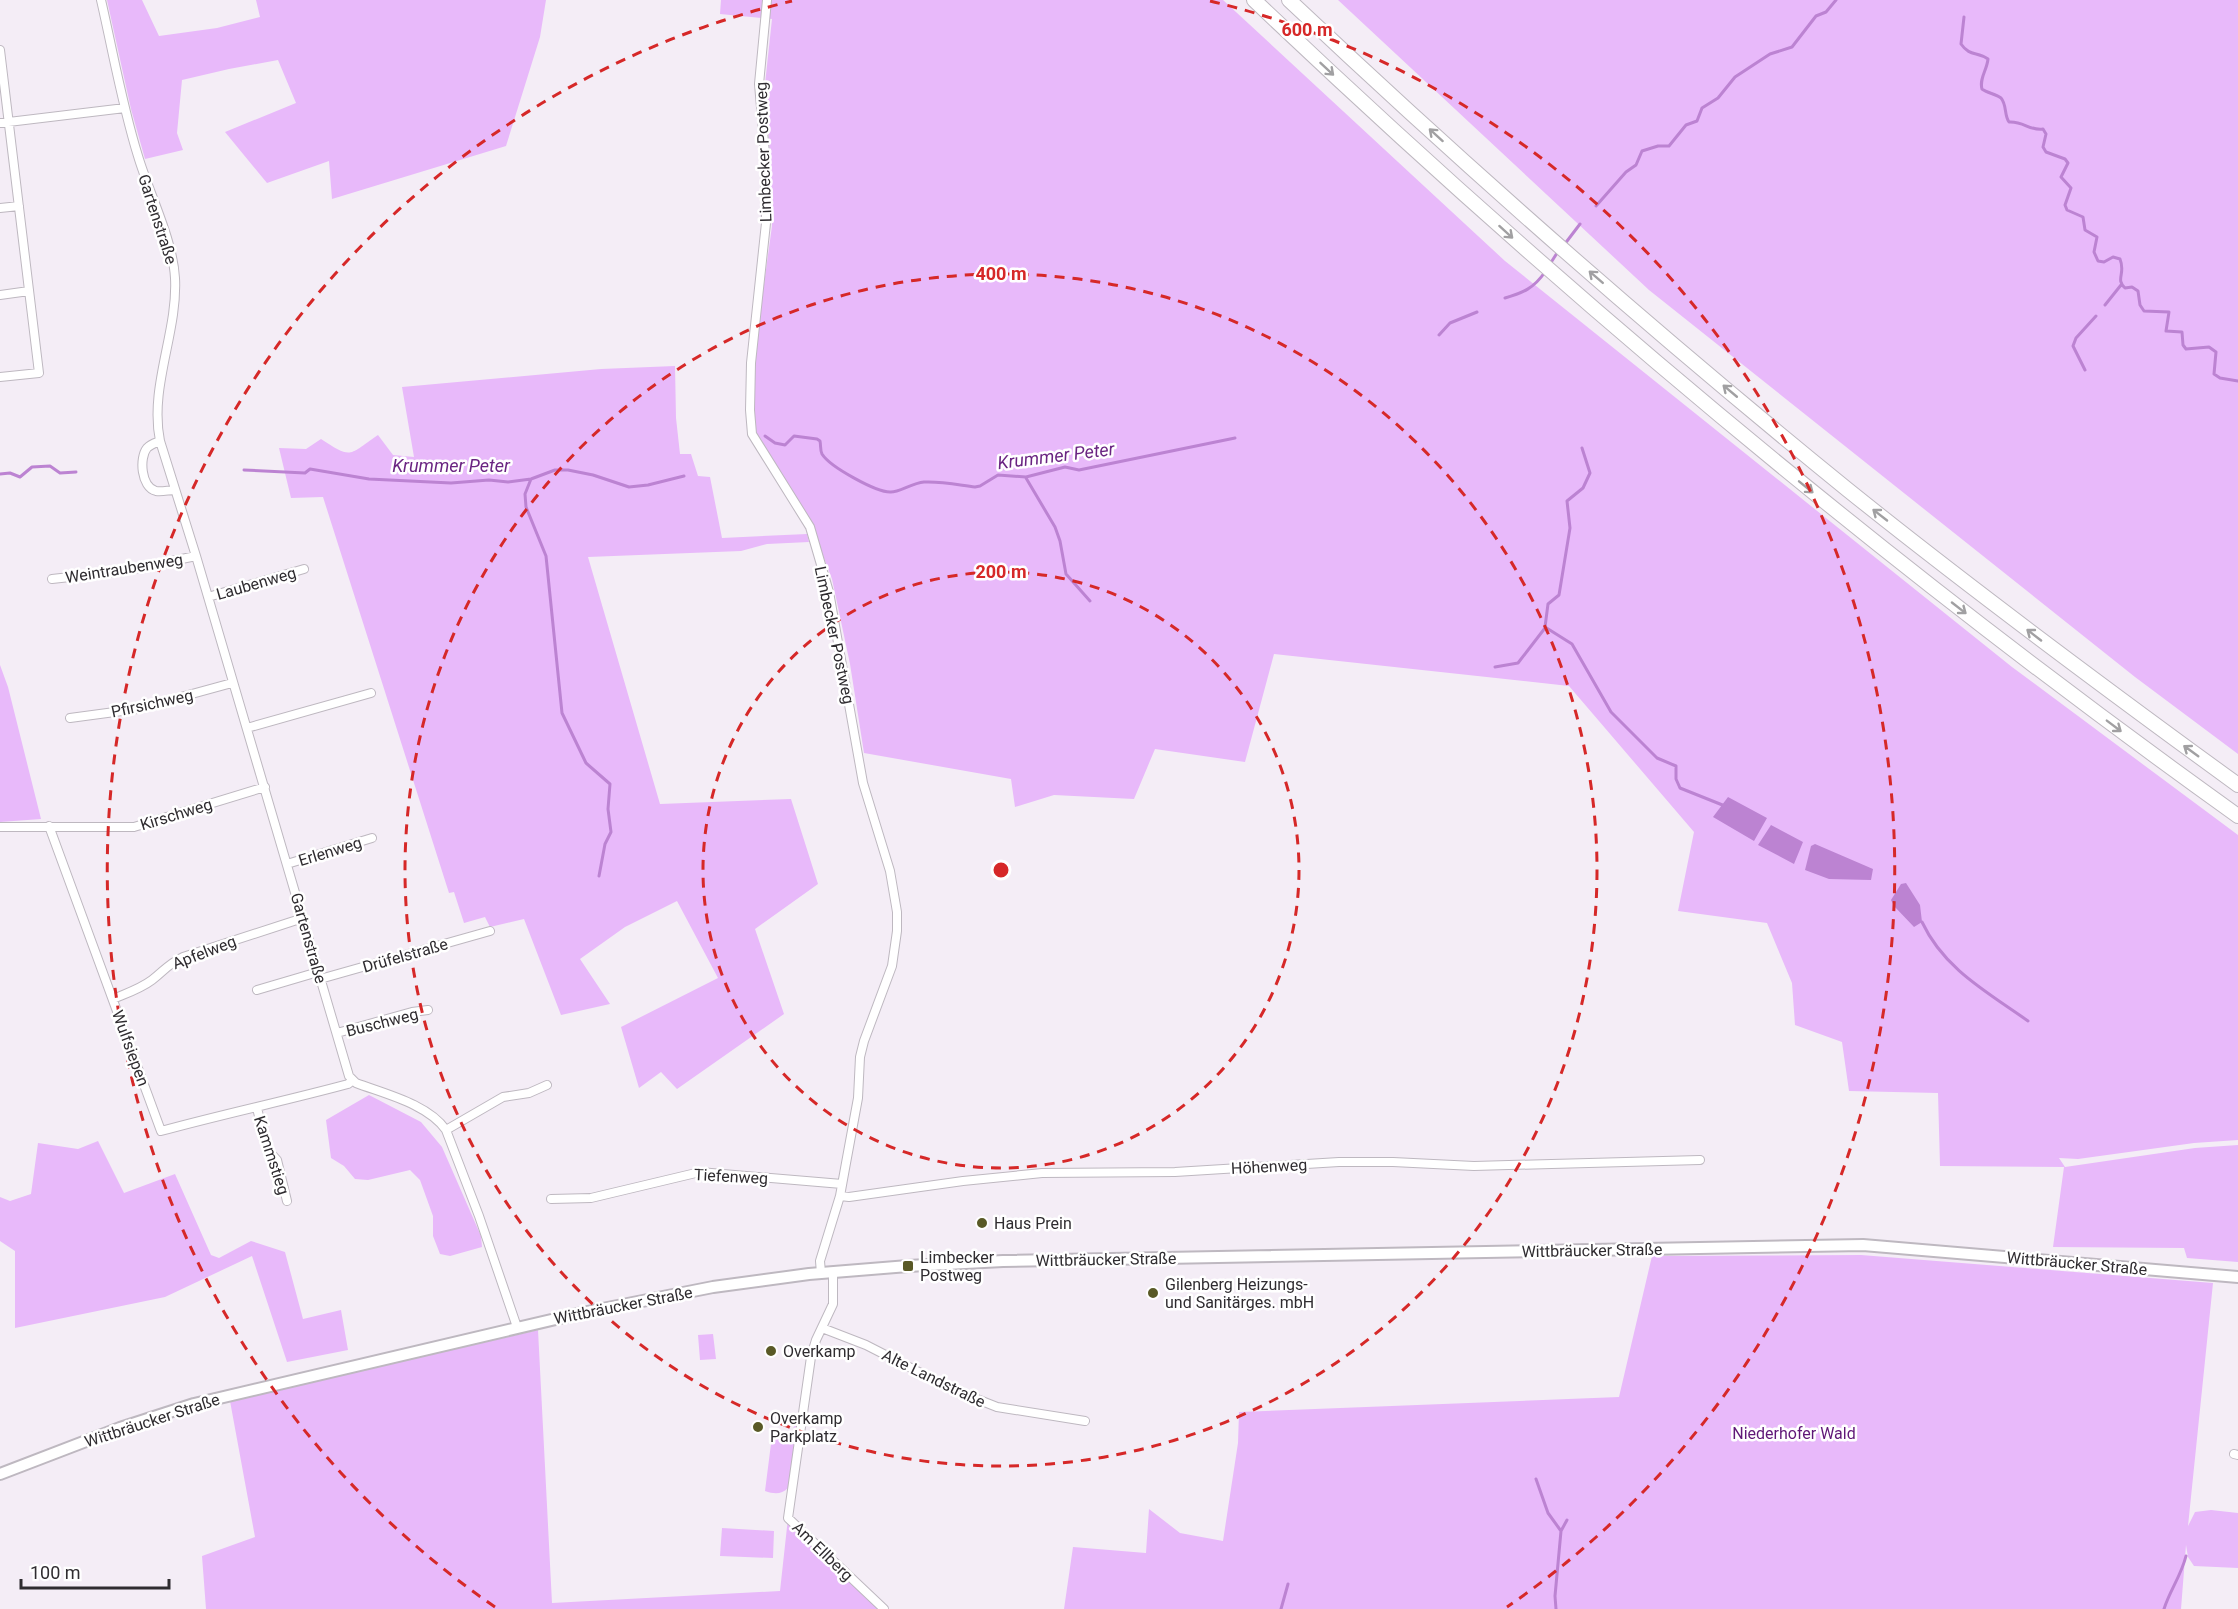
<svg xmlns="http://www.w3.org/2000/svg" width="2238" height="1609" viewBox="0 0 2238 1609" font-family="Roboto,sans-serif">
  <style>
    .green { fill: #e8b9fa }
    .water { fill: #bc83d2 }
    .lines { fill: none; stroke-linecap: round; stroke-linejoin: round }
    .stream { stroke: #bc83d2; stroke-width: 3 }
    .minor-casing { stroke: #beb8c0; stroke-width: 10 }
    .secondary-casing { stroke: #beb8c0; stroke-width: 14 }
    .motorway-casing { stroke: #beb8c0; stroke-width: 16 }
    .minor { stroke: #fff; stroke-width: 8 }
    .secondary { stroke: #fff; stroke-width: 10 }
    .motorway { stroke: #fff; stroke-width: 14 }
    .oneway { stroke: #a1a0a2 }
    .ring { fill: none; stroke: #d62828; stroke-width: 3; stroke-dasharray: 10 8 }
    .poi-dot { fill: #595926; stroke: #fff; stroke-width: 2 }
    .labels { text-anchor: middle; stroke-width: 5; stroke-linejoin: round; paint-order: stroke }
    .street-label { font-size: 16px; fill: #2f2c30; stroke: #fff }
    .poi-label { font-size: 16px; fill: #2f2c30; stroke: #fff; text-anchor: start }
    .park-label { font-size: 16px; fill: #5f1777; stroke: #fff }
    .water-label { font-size: 18px; font-style: italic; fill: #6a2482; stroke: #fff }
    .centre { fill: #d62828; stroke: #fff; stroke-width: 3 }
    .ring-label { font-size: 18px; text-anchor: middle; font-weight: bold; fill: #d62828; stroke: #fff; stroke-width: 5; stroke-linejoin: round; paint-order: stroke }
  </style>
  <rect width="100%" height="100%" fill="#f4edf6"/>
  <path class="green" d="M107,0H142L159,36L217,28L260,17L256,0H546L540,37L506,146L332,199L329,161L267,183L225,132L296,103L278,60L229,69L182,80L177,133L183,150L145,159L131,109Z
    M721,0H1223L1505,261L2012,667L2238,835V1140L2194,1143L2078,1159L2059,1158L2065,1167L2195,1148L2238,1145V1262L2187,1258L2184,1248L2053,1247L2064,1167L1940,1166L1938,1093L1849,1091L1842,1042L1795,1025L1792,983L1767,923L1678,911L1694,832L1569,686L1274,654L1245,762L1155,749L1134,799L1054,795L1015,807L1011,779L864,753L850,664L832,579L811,524L753,432V364L772,226L770,154L765,84L772,19L720,14Z
    M1338,0H2238V754L2135,677L1649,290Z
    M675,366L676,418L680,454H691L698,476L710,477L722,538L807,534L809,542L767,544L741,551L588,557L660,804L791,799L818,884L755,929L784,1014L677,1089L661,1072L639,1088L621,1027L718,978L677,901L625,927L580,959L610,1004L561,1015L524,919L490,927L485,917L464,923L454,892L449,893L323,497L291,498L279,448L306,449L321,439C353,460 348,455 378,435L393,455L414,457L402,387L601,369Z
    M0,665L8,687L41,819L0,822Z
    M369,1095L421,1122L442,1147L481,1236L482,1247L450,1256L440,1254L433,1236V1216L420,1180L410,1170L368,1180L355,1179L344,1166L331,1158L326,1120Z
    M98,1141L124,1193L175,1174L211,1255L219,1258L251,1241L285,1252L303,1319L341,1310L348,1350L287,1362L252,1256L165,1297L15,1328V1251L0,1241V1197L10,1201L31,1194L38,1143L78,1149Z
    M1861,1255L2213,1283L2188,1526L2195,1512L2211,1510L2238,1513V1568L2194,1566L2188,1557L2186,1545L2181,1609H1064L1073,1547L1146,1553L1149,1509L1180,1533L1223,1541L1238,1443L1239,1412L1619,1397L1652,1256Z
    M538,1330L552,1603L780,1591L788,1518L884,1609H206L202,1556L255,1537L230,1401Z
    M713,1334L716,1359L700,1360L698,1335Z
    M795,1418L798,1421L788,1488C781,1495 774,1494 765,1491L772,1436L792,1439Z
    M722,1528L774,1531L773,1558L720,1556Z"/>
  <path class="water" d="M1728,797L1767,818L1754,841L1713,817Z
    M1771,825L1803,842L1794,864L1758,845Z
    M1815,844L1873,869L1871,880L1829,879L1805,870L1811,846Z
    M1906,883L1920,905L1922,922L1914,927L1894,906L1891,900L1901,884Z"/>
  <g class="lines">
    <path class="stream" d="M1964,17L1961,44C1970,57 1977,51 1988,59C1987,70 1979,79 1982,89C1987,93 1996,94 2001,98C2007,105 2004,115 2009,122C2024,121 2029,131 2043,129L2046,134L2043,147L2046,152L2065,159L2068,163L2061,177L2071,188L2065,205L2067,210L2083,217L2085,230L2097,237L2094,252L2098,261L2104,262L2113,257L2120,259C2126,274 2115,279 2125,288L2132,287L2138,291L2140,305L2144,311L2169,312L2166,331L2182,332L2183,345L2186,349L2209,347L2216,352L2214,374L2220,378L2238,381
      M1596,206L1626,172L1636,165L1642,151L1658,146H1669L1686,125L1697,121L1702,108L1718,98L1735,77L1770,54L1792,47L1816,16L1826,12L1836,0
      M1564,245L1580,224
      M1550,264L1559,250
      M1505,298C1523,293 1534,288 1545,272
      M2105,305L2121,285
      M1439,335L1450,323L1477,312
      M2085,370L2073,346L2076,338L2096,316
      M765,436L775,443L785,445L794,436L817,439L820,441C821,446 820,450 822,454C830,467 876,492 890,492C898,493 912,483 924,482C941,481 959,485 975,487L980,486L998,475L1026,477L1065,467L1079,470L1235,438
      M1582,448L1590,473L1583,488L1567,501L1570,528L1559,595L1548,604L1545,627L1572,644L1611,712L1657,758L1676,766V779L1680,788L1725,806
      M244,470L305,473L310,469L369,479L451,483L489,480L508,482L531,479L555,470H568L593,475L629,487L648,485L684,476
      M0,474L10,473L20,477L32,467L50,466L60,473L76,472
      M1026,478L1055,527L1060,541L1066,574L1090,601
      M531,479L525,494L526,507L546,556L562,713L586,763L610,784L608,809L611,832L605,844L599,876
      M1495,667L1518,663L1545,628
      M1922,922C1944,969 1987,992 2028,1021
      M1536,1479L1548,1513L1561,1531L1555,1596L1556,1609
      M1561,1531L1567,1520
      M1281,1609L1288,1584
      M2164,1609C2170,1590 2181,1576 2186,1556"/>
    <defs>
      <path id="minor" d="M101,0C113,52 122,105 138,156C149,193 173,240 175,278C178,332 149,387 160,441L196,556L349,1076L356,1083C385,1094 428,1104 446,1130L479,1216L517,1327
        M767,0L759,84L765,154L766,223L751,363L750,410L752,434L810,527L829,592L863,783L890,871L897,912V931L892,966L864,1041L860,1057L858,1098L846,1163L840,1196L820,1261L821,1273
        M0,50L39,373L0,377
        M0,123L125,108
        M0,208L19,206
        M0,295L29,291
        M160,441C155,443 151,444 147,448C139,458 141,487 156,491C162,492 169,490 175,490
        M52,579L124,571L196,556
        M208,597L304,569
        M70,718L137,709L232,683
        M247,728L371,693
        M49,826L161,1131C223,1114 285,1101 348,1084L352,1081
        M0,827H134L265,787
        M287,864L372,838
        M320,979L490,931
        M257,990L318,972
        M113,999C127,993 140,989 152,980C164,971 168,964 183,957L303,918
        M337,1033L412,1012L428,1010
        M257,1108L267,1149L277,1160L287,1201
        M446,1130L503,1097L529,1093L547,1085
        M840,1196L849,1197L963,1181L1042,1173L1175,1172L1339,1162H1393L1474,1166L1700,1160
        M551,1199L591,1198L700,1172L842,1184
        M833,1272V1304L816,1340L811,1357L788,1518L884,1609
        M822,1328L866,1345L954,1390L997,1407L1085,1421
        M2234,1454L2238,1455"/>
      <path id="secondary" d="M0,1474L120,1428L194,1404L577,1314L713,1287L809,1274L908,1266L1003,1261L1863,1245L2238,1277"/>
      <path id="motorway" d="M1254,0C1563,294 1891,568 2238,816
        M1289,0C1469,170 1656,334 1848,490C1975,592 2106,689 2238,785"/>
    </defs>
    <use href="#minor" class="minor-casing"/>
    <use href="#secondary" class="secondary-casing"/>
    <use href="#motorway" class="motorway-casing"/>
    <use href="#minor" class="minor"/>
    <use href="#secondary" class="secondary"/>
    <use href="#motorway" class="motorway"/>
  </g>
  <defs><path id="oneway-shaft" d="M-6 0H5M1.5-3L5.5 0L1.5 3" fill="none" stroke-width="1.6" stroke-linecap="round" stroke-linejoin="round" transform="scale(1.5)"/></defs>
  <g class="oneway">
    <use href="#oneway-shaft" transform="translate(1327 69) rotate(43)"/>
    <use href="#oneway-shaft" transform="translate(1436 135) rotate(-138)"/>
    <use href="#oneway-shaft" transform="translate(1506 232) rotate(42)"/>
    <use href="#oneway-shaft" transform="translate(1596 277) rotate(-139)"/>
    <use href="#oneway-shaft" transform="translate(1730 391) rotate(-140)"/>
    <use href="#oneway-shaft" transform="translate(1806 487) rotate(39)"/>
    <use href="#oneway-shaft" transform="translate(1880 515) rotate(-142)"/>
    <use href="#oneway-shaft" transform="translate(1959 608) rotate(38)"/>
    <use href="#oneway-shaft" transform="translate(2034 635) rotate(-142)"/>
    <use href="#oneway-shaft" transform="translate(2114 726) rotate(37)"/>
    <use href="#oneway-shaft" transform="translate(2191 751) rotate(-144)"/>
  </g>
  <g class="ring">
    <circle cx="1001" cy="870" r="298"/>
    <circle cx="1001" cy="870" r="596"/>
    <path d="M495 1607A894 894 0 0 1 792 1M1210 1A894 894 0 0 1 1507 1607"/>
  </g>
  <g class="poi-dot">
    <circle cx="982" cy="1223" r="6"/>
    <rect x="902" y="1260" width="12" height="12" rx="3"/>
    <circle cx="1153" cy="1293" r="6"/>
    <circle cx="771" cy="1351" r="6"/>
    <circle cx="758" cy="1427" r="6"/>
  </g>
  <g class="labels">
    <g class="street-label">
      <text transform="translate(763 152) rotate(-92)" y="6">Limbecker Postweg</text>
      <text transform="translate(158 219) rotate(72)" y="6">Gartenstraße</text>
      <text transform="translate(124 568) rotate(-9)" y="6">Weintraubenweg</text>
      <text transform="translate(256 583) rotate(-16)" y="6">Laubenweg</text>
      <text transform="translate(835 635) rotate(78)" y="6">Limbecker Postweg</text>
      <text transform="translate(152 703) rotate(-12)" y="6">Pfirsichweg</text>
      <text transform="translate(176 814) rotate(-17)" y="6">Kirschweg</text>
      <text transform="translate(330 851) rotate(-17)" y="6">Erlenweg</text>
      <text transform="translate(309 938) rotate(74)" y="6">Gartenstraße</text>
      <text transform="translate(204 952) rotate(-21)" y="6">Apfelweg</text>
      <text transform="translate(405 955) rotate(-16)" y="6">Drüfelstraße</text>
      <text transform="translate(382 1022) rotate(-14)" y="6">Buschweg</text>
      <text transform="translate(131 1048) rotate(70)" y="6">Wulfsiepen</text>
      <text transform="translate(272 1155) rotate(72)" y="6">Kammstieg</text>
      <text transform="translate(1269 1166) rotate(-3)" y="6">Höhenweg</text>
      <text transform="translate(731 1176) rotate(3)" y="6">Tiefenweg</text>
      <text transform="translate(1592 1250) rotate(-1)" y="6">Wittbräucker Straße</text>
      <text transform="translate(1106 1259) rotate(-1)" y="6">Wittbräucker Straße</text>
      <text transform="translate(2077 1263) rotate(5)" y="6">Wittbräucker Straße</text>
      <text transform="translate(623 1305) rotate(-11)" y="6">Wittbräucker Straße</text>
      <text transform="translate(934 1378) rotate(26)" y="6">Alte Landstraße</text>
      <text transform="translate(152 1420) rotate(-18)" y="6">Wittbräucker Straße</text>
      <text transform="translate(823 1551) rotate(44)" y="6">Am Ellberg</text>
    </g>
    <g class="poi-label">
      <text x="994" y="1229">Haus Prein</text>
      <text x="920" y="1263">Limbecker<tspan x="920" dy="18">Postweg</tspan></text>
      <text x="1165" y="1290">Gilenberg Heizungs-<tspan x="1165" dy="18">und Sanitärges. mbH</tspan></text>
      <text x="783" y="1357">Overkamp</text>
      <text x="770" y="1424">Overkamp<tspan x="770" dy="18">Parkplatz</tspan></text>
    </g>
    <g class="park-label">
      <text x="1794" y="1439">Niederhofer Wald</text>
    </g>
    <g class="water-label">
      <text transform="translate(1056 456) rotate(-7)" y="6">Krummer Peter</text>
      <text x="451" y="472">Krummer Peter</text>
    </g>
  </g>
  <circle cx="1001" cy="870" r="9" class="centre"/>
  <g class="ring-label">
    <text x="1307" y="36">600 m</text>
    <text x="1001" y="280">400 m</text>
    <text x="1001" y="578">200 m</text>
  </g>
  <path d="M21 1579v9h148v-9" fill="none" stroke="#2f2c30" stroke-width="3"/>
  <text x="30" y="1579" font-size="18" fill="#2f2c30" stroke="#ffffff" stroke-width="4.5" paint-order="stroke">100 m</text>
</svg>
